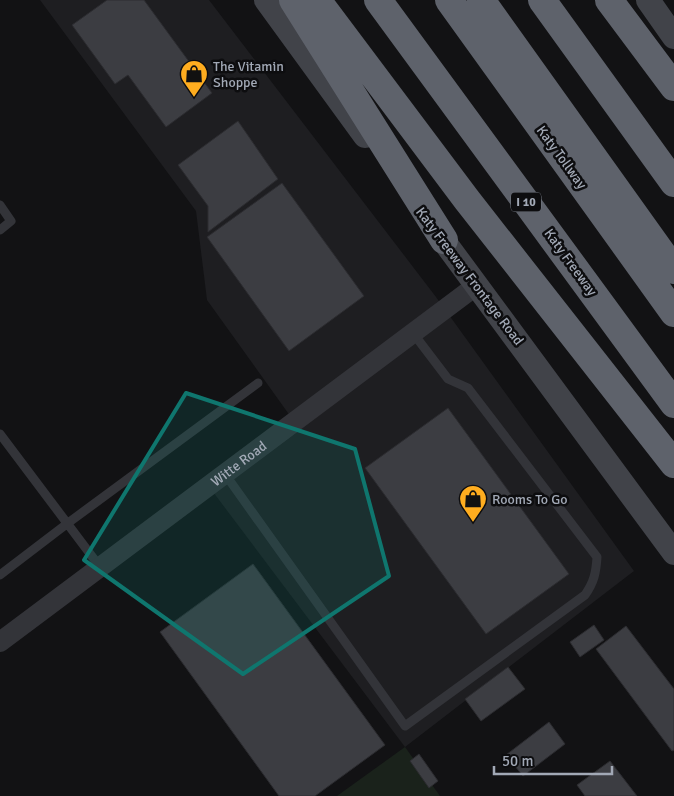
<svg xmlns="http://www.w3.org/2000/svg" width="674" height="796" viewBox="0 0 674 796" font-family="Signika,sans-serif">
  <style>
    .built { fill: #1e1e21 }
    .green { fill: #1a221b }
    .building { fill: #3c3d42; stroke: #2c2c30 }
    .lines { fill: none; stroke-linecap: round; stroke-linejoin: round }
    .service { stroke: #333439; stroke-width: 9 }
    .tertiary { stroke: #333439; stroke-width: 20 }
    .secondary { stroke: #414349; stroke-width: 24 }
    .motorway { stroke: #5e626b; stroke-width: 28 }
    .marked { fill: #0f766e; fill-opacity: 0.2; stroke: #0f766e; stroke-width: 4; stroke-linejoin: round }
    .labels { text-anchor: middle; stroke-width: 5; stroke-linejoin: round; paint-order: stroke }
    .shield { fill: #0d0d0f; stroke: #757a84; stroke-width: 1 }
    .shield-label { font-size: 12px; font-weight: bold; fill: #a2a9b6 }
    .poi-label { font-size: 14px; fill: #a2a9b6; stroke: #0d0d0f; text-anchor: start }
    .street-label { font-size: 14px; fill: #a2a9b6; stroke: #0d0d0f }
  </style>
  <rect width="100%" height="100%" fill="#121214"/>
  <path class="built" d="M40,0H209L436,297L634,571L405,747L207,484L293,420L207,300L196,211Z"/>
  <path class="green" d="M405,747L440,796H337Z"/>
  <path class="building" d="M107,0H144L212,93L166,127L128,75L115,84L72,25Z
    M238,121L278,179L208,232V206L178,165Z
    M282,183L364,296L289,351L207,237Z
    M448,408L569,574L486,634L365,468Z
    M253,564L385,745L315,796H279L160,632Z
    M594,625L604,640L580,657L570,642Z
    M626,626L674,689V750L672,751L596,649Z
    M508,667L525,689L481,721L465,699Z
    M549,722L565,744L523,776L506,755Z
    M419,754L438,781L429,788L410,761Z
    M610,761L637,796H585L577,785Z"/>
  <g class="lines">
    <path class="service" d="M0,205L11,221L0,230
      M0,434L100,567
      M225,474L405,726L585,595C594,582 596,573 597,557L468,388L448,379L413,333
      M0,575L68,523L258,383"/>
    <path class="tertiary" id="s1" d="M0,642L477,285"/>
    <path class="secondary" d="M266,0L365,136
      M648,0L674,37
      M432,225L674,553"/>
    <path class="motorway" d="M293,0L444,240
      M317,0L467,200L674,464
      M378,0L674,404
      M449,0L674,313
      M481,0L674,270
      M542,0L674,183
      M609,0L674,87"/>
  </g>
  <path class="marked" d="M186,393L355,449L389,576L243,674L84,560Z"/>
  <defs>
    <symbol id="shop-pin" viewBox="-11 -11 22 30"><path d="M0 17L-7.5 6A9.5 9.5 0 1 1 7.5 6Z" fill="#ffad1f" stroke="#0d0d0f"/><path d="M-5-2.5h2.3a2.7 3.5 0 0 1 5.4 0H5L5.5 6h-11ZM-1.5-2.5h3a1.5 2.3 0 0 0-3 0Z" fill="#111"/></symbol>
  </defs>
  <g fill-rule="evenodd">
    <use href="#shop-pin" x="178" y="58" width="32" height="43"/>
    <use href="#shop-pin" x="457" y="483" width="32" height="43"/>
  </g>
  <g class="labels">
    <rect class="shield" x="511" y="192.5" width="30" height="19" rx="4"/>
    <g class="shield-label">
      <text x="526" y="206">I 10</text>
    </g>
    <g class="poi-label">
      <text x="213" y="71">The Vitamin<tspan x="213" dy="16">Shoppe</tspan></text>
      <text x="492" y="504">Rooms To Go</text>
    </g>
    <g class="street-label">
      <text transform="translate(562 157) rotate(54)" y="5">Katy Tollway</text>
      <text transform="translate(571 262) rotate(54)" y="5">Katy Freeway</text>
      <text transform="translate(470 276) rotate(53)" y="5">Katy Freeway Frontage Road</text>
      <text dy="5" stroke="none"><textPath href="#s1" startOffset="298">Witte Road</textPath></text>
    </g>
  </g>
  <path d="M494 766v8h118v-8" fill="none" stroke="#a2a9b6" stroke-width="2.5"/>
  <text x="502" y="766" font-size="15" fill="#a2a9b6" stroke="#0d0d0f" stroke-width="4" paint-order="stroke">50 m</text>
</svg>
